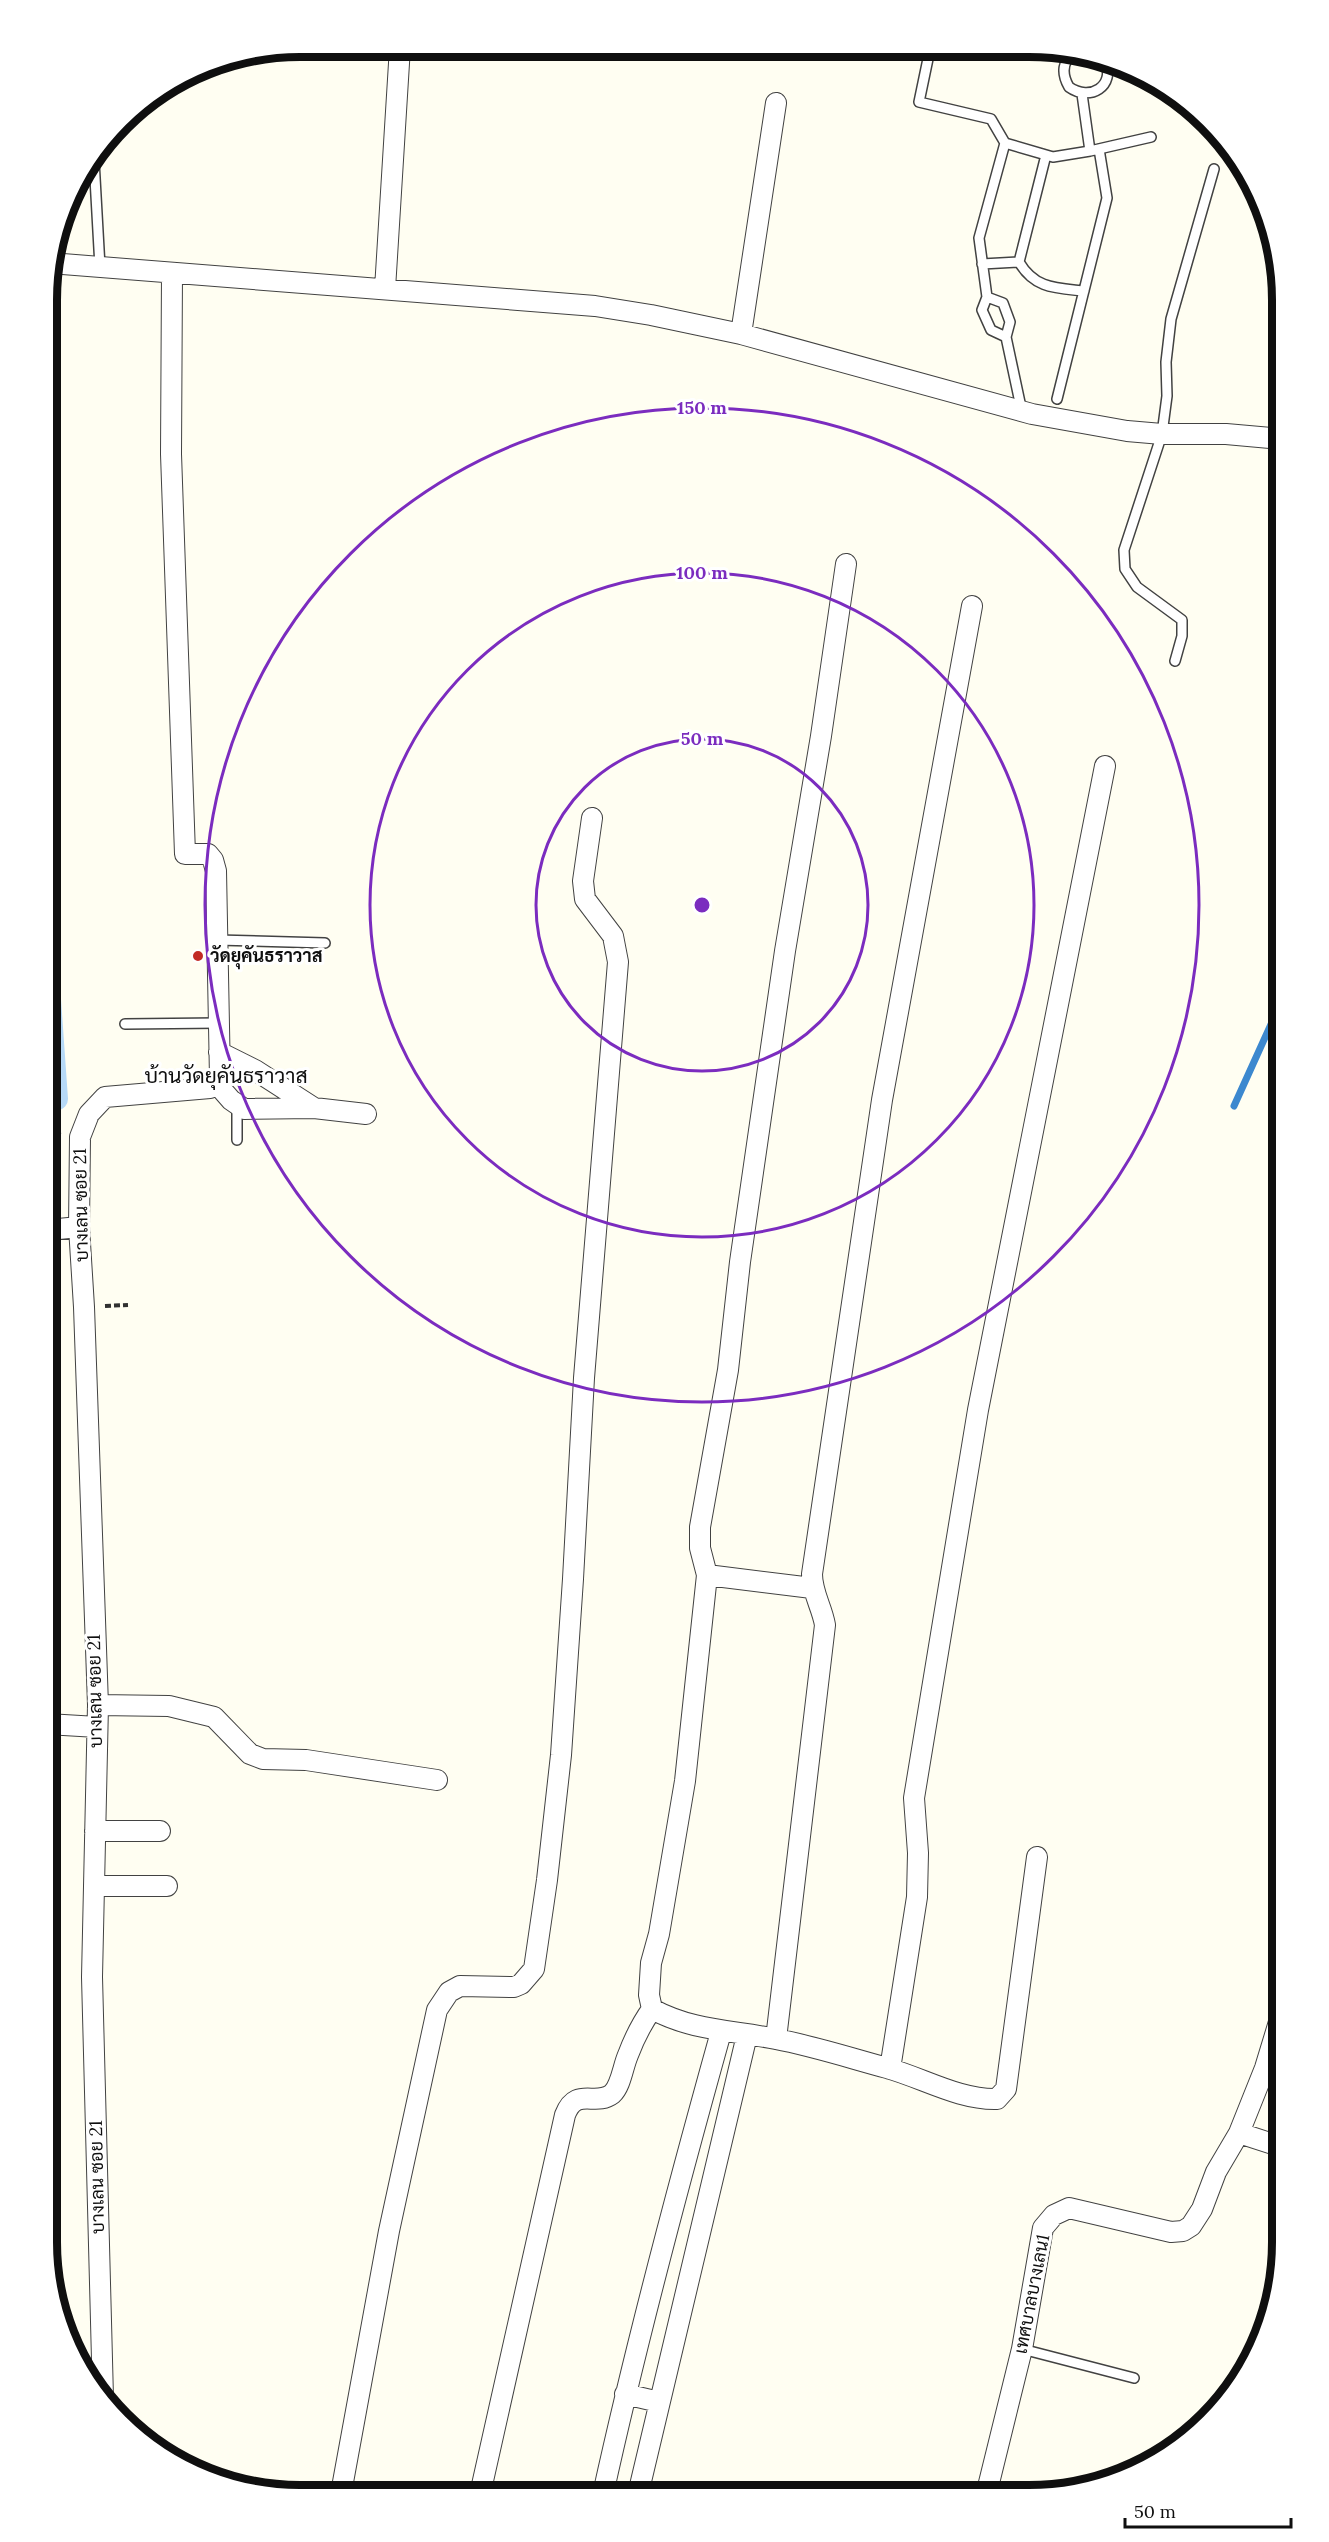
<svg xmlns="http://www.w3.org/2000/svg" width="1329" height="2542" viewBox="0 0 1329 2542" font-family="Lora,Sarabun,serif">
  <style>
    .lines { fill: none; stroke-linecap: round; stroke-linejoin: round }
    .stream { stroke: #3c88cf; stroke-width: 7 }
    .canal { stroke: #b6d9f7; stroke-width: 22 }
    .service-casing { stroke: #424242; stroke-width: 12 }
    .minor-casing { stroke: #424242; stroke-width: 22 }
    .path { stroke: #313131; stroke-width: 4; stroke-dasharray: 6 3; stroke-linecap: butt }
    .service { stroke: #fff; stroke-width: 9 }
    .minor { stroke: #fff; stroke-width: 20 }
    .ring { fill: none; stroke: #7b2cbf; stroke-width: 3 }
    .poi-dot { fill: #c22b25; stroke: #fff; stroke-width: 2 }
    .labels { text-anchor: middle; stroke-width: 6; stroke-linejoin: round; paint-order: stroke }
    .poi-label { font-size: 18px; font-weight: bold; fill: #0f0f0f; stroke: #fff; text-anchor: start }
    .street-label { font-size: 18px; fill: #0f0f0f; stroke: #fff }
    .quarter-label { font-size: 21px; fill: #0f0f0f; stroke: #fff }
    .rim { fill: none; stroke: #0f0f0f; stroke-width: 8 }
    .centre { fill: #7b2cbf; stroke: #fff; stroke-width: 3 }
    .ring-label { font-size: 18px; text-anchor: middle; font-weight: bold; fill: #7b2cbf; stroke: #fff; stroke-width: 6; stroke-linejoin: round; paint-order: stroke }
  </style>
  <rect width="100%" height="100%" fill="#fffef2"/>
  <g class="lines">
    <path class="stream" d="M1234,1106L1282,1000"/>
    <path class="canal" d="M48,971L57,1099"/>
    <defs>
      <path id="service" d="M1076,51C1062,60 1061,73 1069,87C1090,102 1116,86 1105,61
        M929,54L919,102L991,119L1005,143
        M1082,94L1090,151
        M1046,155L1019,262C1035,289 1056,288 1084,291
        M94,160L100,267
        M982,264L1019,262
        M987,297L979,238L1005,143L1053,157L1090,151L1151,137
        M1006,337L991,330L982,310L987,297L1003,303L1010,322L1006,337L1022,412
        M1057,399L1107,198L1099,149
        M1175,661L1182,636V620L1137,587L1125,569L1124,550L1162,434L1167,396L1166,362L1171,319L1214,169
        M217,940L325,943
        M125,1024L219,1023
        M237,1140V1106
        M1022,2349L1134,2378"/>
      <path id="minor" d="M50,263L595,306L651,315L741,334L1032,414L1127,431L1162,434H1226L1282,439
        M385,289L400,47
        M741,334L776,103
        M219,1052L255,1070L314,1108L366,1114
        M217,1084L231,1100L244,1109L314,1108
        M48,1230L79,1227
        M707,1575L685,1781L659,1934L651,1963L649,1995L652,2009C693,2031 731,2030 776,2039C813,2046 850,2058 887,2068C923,2078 959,2100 997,2099L1006,2089L1037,1857
        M812,1588L707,1575L700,1548V1527L728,1370L740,1262L785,951L821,736L846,564
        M98,1705L169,1706L214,1717L250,1754L263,1759L306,1760L437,1780
        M47,1724L97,1727
        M95,1831H160
        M94,1886H167
        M776,2039L825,1625C822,1607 812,1593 812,1574L882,1100L972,606
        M890,2069L917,1897L918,1853L914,1798L978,1410L1105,766
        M1239,2133L1282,2147
        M625,2394L659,2402
        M103,2398L92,1977L98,1705L84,1307L79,1227L80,1137L89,1114L105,1097L210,1088L217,1084L220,1078L216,871L213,860L208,854H185L171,454L172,273
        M341,2493L389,2231L437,2010L449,1992L460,1986L514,1987L521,1984L534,1969L547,1880L561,1755L573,1579L584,1378L618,962L613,936L585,899L583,881L592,818
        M480,2494L565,2115C576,2086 595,2107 612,2094C621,2086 623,2066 628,2055C634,2039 642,2023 652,2009
        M603,2494C637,2339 678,2186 721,2032
        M638,2494L747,2035
        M986,2495L1022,2349L1043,2228L1054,2215L1069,2208L1171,2232L1183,2231L1191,2226L1202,2209L1216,2172L1239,2133L1265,2068L1282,2012"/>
    </defs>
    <use href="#service" class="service-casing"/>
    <use href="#minor" class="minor-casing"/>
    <path class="path" d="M48,1133L61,1132
      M105,1306L128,1305"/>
    <use href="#service" class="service"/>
    <use href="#minor" class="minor"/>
  </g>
  <g class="ring">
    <circle cx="702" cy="905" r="166"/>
    <circle cx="702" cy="905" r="332"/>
    <circle cx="702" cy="905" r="497"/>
  </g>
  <circle class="poi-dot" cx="198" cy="956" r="6"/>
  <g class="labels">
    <g class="poi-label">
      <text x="210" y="962">วัดยุคันธราวาส</text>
    </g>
    <g class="street-label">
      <text transform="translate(81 1205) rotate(-91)" y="6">บางเลน ซอย 21</text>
      <text transform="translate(95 1691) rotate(-91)" y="6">บางเลน ซอย 21</text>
      <text transform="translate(97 2177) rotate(-91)" y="6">บางเลน ซอย 21</text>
      <text transform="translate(1032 2294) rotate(-79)" y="6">เทศบาลบางเลน1</text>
    </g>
    <g class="quarter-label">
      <text x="226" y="1083">บ้านวัดยุคันธราวาส</text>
    </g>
  </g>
  <path d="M0 0H1329V2542H0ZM300 57H1029A243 243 0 0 1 1272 300V2242A243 243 0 0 1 1029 2485H300A243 243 0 0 1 57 2242V300A243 243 0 0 1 300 57Z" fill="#fff" fill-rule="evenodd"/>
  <path class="rim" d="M300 57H1029A243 243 0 0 1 1272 300V2242A243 243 0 0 1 1029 2485H300A243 243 0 0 1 57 2242V300A243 243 0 0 1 300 57Z"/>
  <circle cx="702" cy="905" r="9" class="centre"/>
  <g class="ring-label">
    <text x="702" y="414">150 m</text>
    <text x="702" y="579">100 m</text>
    <text x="702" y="745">50 m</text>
  </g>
  <path d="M1125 2518v9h166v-9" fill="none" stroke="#0f0f0f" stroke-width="3"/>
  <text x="1134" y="2518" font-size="18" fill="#0f0f0f" stroke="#ffffff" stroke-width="4.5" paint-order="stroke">50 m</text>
</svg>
